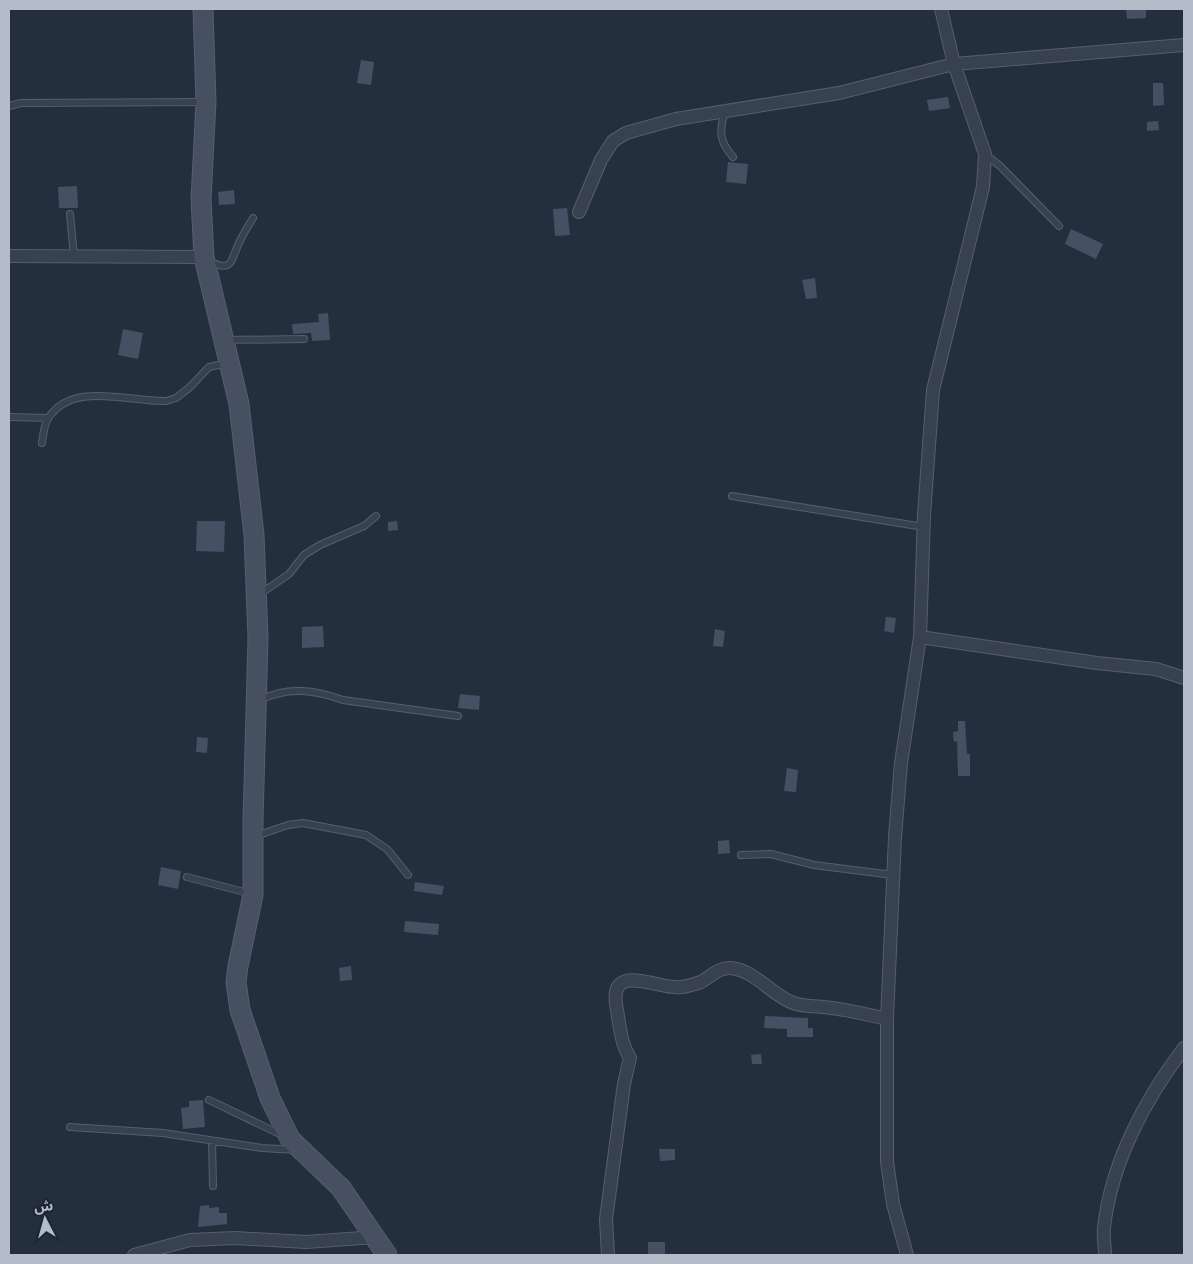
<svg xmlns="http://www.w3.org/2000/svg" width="1193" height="1264" viewBox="0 0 1193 1264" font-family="'Roboto Condensed','Noto Sans Arabic',sans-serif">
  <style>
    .building { fill: #455162 }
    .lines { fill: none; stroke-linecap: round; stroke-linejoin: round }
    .lane-casing { stroke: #565f6c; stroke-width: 8 }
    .street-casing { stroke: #565f6c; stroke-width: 14 }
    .secondary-casing { stroke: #565f6c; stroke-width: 21 }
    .lane { stroke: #38414e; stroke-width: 6 }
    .street { stroke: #38414e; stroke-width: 12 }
    .secondary { stroke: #465061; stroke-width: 19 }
  </style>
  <rect width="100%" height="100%" fill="#242f3e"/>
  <path class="building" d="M1126,9H1146V18L1127,19Z
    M361,60L374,62L371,85L357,83Z
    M1153,83H1163L1164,105L1153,106Z
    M948,97L950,108L929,111L927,100Z
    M1158,121L1159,130L1147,131V122Z
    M728,162L748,164L746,184L726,182Z
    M77,186L78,208H59L58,187Z
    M234,190L235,204L219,205L218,192Z
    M567,208L570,235L555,236L553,209Z
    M1071,229L1103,244L1096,259L1065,244Z
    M815,278L817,298L806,299L802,280Z
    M328,313L330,340L312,341L311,333L293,334L292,324L319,322L318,314Z
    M123,329L143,333L138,359L118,355Z
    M197,521H225L224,552L196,551Z
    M397,521L398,530L388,531V522Z
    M886,617L896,618L894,633L884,631Z
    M323,626L324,647L302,648V627Z
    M715,629L725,631L723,647L713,646Z
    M460,694L480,696L479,710L458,708Z
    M958,721H965L967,754H970V776H958L957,741L954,742L953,732L958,731Z
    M197,737L208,738L207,753L196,752Z
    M787,768L798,770L796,792L784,791Z
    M729,840L730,853L718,854V841Z
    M161,867L181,871L178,889L158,885Z
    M415,882L444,886L442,895L414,891Z
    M405,921L439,924L438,935L404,932Z
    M351,966L352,980L340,981L339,968Z
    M765,1016L808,1018V1028H813V1037H787V1029L764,1028Z
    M761,1054L762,1064H752L751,1055Z
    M203,1100L205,1127L183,1129L181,1108L189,1107V1101Z
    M659,1149H675V1160L660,1161Z
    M209,1205V1208L219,1207V1213H227V1224L198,1227L200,1206Z
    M648,1242H665V1255H648Z"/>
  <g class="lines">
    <defs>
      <path id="lane" d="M9,106L21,103L205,102
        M725,111C719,131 719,141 733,157
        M986,155L999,165L1059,226
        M70,214L74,257
        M210,261C233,274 231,259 239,243C243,234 248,226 253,218
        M225,340L304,339
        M9,417L48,418
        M42,443C43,435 44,424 49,417C74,381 129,402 166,401L176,398L189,388L209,367L228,363
        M732,496L924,527
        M260,594L289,574L304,555L320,545L364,526L376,516
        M260,700C288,686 315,690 343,700L458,716
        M256,836L288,825L303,823L366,835L387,849L408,875
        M741,855L771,854L814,865L893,875
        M187,877L252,894
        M209,1100L282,1135
        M70,1127L163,1133L262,1148L296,1150
        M212,1141L213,1186"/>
      <path id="street" d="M579,212L601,160L613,141L626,133L676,119L839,93L954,64L1184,45
        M9,256L204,257
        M920,637L1097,663L1156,669L1184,678
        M134,1255L190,1240L235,1238L306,1242L376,1237
        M608,1255L606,1219L624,1084L630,1058C621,1044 620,1027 617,1010C606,958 659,991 682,987C688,986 695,984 701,982C710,977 719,967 731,968C756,971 770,994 793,1003C805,1007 818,1006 831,1008C850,1010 868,1015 887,1019
        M907,1255L893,1204L887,1162V1019L895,837L901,763L920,637L924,515L933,390L983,187L985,154L954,64L941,9
        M1105,1255C1105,1247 1103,1237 1104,1228C1111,1163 1145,1099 1184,1048"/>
      <path id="secondary" d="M203,9L206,102L201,199L204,257L239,404L254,535L258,638L253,821V895L238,966L236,982L240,1010L270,1098L290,1139L341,1188L387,1255"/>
    </defs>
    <use href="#lane" class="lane-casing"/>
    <use href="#street" class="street-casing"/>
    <use href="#secondary" class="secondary-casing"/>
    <use href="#lane" class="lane"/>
    <use href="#street" class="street"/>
    <use href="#secondary" class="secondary"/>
  </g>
  <rect width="1193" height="1264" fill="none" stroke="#b4bcc9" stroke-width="20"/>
  <g transform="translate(45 1219) rotate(354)" stroke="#1d2633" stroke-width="4" paint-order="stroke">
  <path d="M0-4L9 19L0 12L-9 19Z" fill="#b4bcc9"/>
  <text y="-8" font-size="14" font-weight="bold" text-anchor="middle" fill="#b4bcc9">ش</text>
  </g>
</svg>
